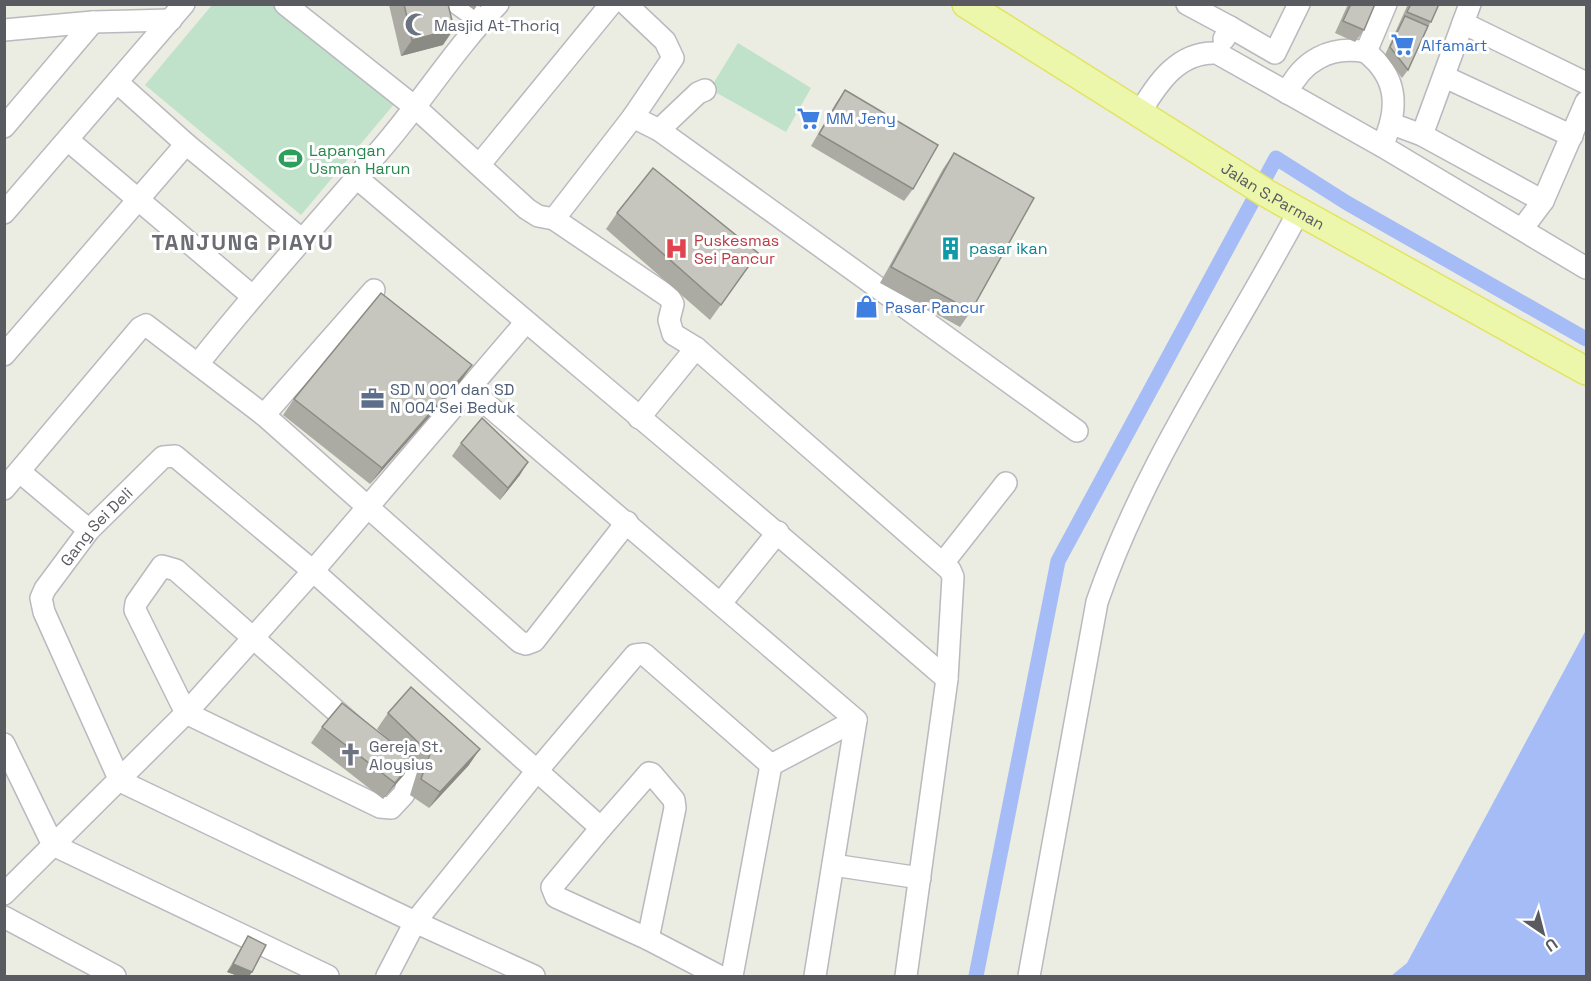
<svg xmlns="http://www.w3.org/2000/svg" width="1591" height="981" viewBox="0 0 1591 981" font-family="'Space Grotesk',sans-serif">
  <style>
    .green { fill: #c0e1ca }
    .water { fill: #a6bcf7 }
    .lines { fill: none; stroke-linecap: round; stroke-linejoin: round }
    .canal { stroke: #a6bcf7; stroke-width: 15 }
    .minor-casing { stroke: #b9b9bf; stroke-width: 24 }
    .major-casing { stroke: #e3e462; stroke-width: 30 }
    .minor { stroke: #fff; stroke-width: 21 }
    .major { stroke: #edf7ab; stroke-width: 27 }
    .wall { fill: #abaaa3 }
    .shaded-wall { fill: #8b8b85 }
    .building { fill: #c7c6be; stroke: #8b8b85; stroke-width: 1.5 }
    .labels { text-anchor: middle; stroke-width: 6; stroke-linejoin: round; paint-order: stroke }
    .worship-label { font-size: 16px; fill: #5b616d; stroke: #fff; text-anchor: start }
    .shop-label { font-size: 16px; fill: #366cbe; stroke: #fff; text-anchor: start }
    .leisure-label { font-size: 16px; fill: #27864d; stroke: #fff; text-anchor: start }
    .street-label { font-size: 16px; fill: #5a5b61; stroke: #fff }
    .health-label { font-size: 16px; fill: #be3a42; stroke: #fff; text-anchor: start }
    .culture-label { font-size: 16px; fill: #0d838f; stroke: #fff; text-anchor: start }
    .service-label { font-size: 16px; fill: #4e5e75; stroke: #fff; text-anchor: start }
    .district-label { font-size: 22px; font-weight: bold; letter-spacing: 1.5px; fill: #6b6d73; stroke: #fff }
  </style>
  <rect width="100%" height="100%" fill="#ebece2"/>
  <path class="green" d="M212,5H277L395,103L301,215L145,85Z
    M738,43L811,88L786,132L710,89Z"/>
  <path class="water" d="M1586,630V976H1391L1407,963Z"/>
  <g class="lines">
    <path class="canal" d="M976,976L1058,561L1276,158L1347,203L1586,339"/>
    <defs>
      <g id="minor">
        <path d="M285,4L416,108L527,209L538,216L554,219L669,297L673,304L669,320L673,334L696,348L950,570L953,577L947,679L906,976"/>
        <path d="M458,4L482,21"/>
        <path d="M626,4L665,41L673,58L633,117"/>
        <path d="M1187,4L1230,27L1224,39"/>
        <path d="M1463,23L1586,83"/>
        <path d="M1230,27L1275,53L1299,4"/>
        <path d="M4,30L93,22L171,20"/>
        <path d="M1366,52L1386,4"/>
        <path d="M1445,77L1572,136"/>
        <path d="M118,83L186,144L300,238"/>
        <path d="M1287,93C1302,61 1330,45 1366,52C1399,78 1399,110 1382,146"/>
        <path d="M1140,112C1158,83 1178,51 1217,53L1382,146L1586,268"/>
        <path d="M1392,124L1422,135L1543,201"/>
        <path d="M4,127L93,22"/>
        <path d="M659,130L698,93L705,90"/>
        <path d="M1422,135L1470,4"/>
        <path d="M69,141L251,295"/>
        <path d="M480,164L611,4"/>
        <path d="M357,178C553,345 752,510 947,679"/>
        <path d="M4,213L184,4"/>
        <path d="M554,219L633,117L659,130L1077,431"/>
        <path d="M1522,229L1543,201L1586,102"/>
        <path d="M4,355L186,144"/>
        <path d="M198,364C258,287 324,217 387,142C425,97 457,46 498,4"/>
        <path d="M469,389L856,720L815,976"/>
        <path d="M264,415L374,290"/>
        <path d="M639,418L696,348"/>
        <path d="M20,472L89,530"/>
        <path d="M4,489L140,328L146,325L264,415L520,642L526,644L534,641L627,522"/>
        <path d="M943,563L1006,483"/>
        <path d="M162,566L176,570L410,776L404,794L391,808L380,807L186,713L135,610L136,603Z"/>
        <path d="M721,603L778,532"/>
        <path d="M4,744L53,845L328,976"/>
        <path d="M601,828L649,773L652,774L674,800L675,808L648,939"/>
        <path d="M833,865L920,878"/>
        <path d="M4,894L186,713L313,571L526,322"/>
        <path d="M4,917L115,976"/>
        <path d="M387,976L415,922L536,772L635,655L644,654L771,765"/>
        <path id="s1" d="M534,976L415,922L120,781L44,612L41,598L45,589L89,530L163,457L175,456L313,571L601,828L552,887L556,897L648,939L719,976"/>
        <path d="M732,976L771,765L856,720"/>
        <path d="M1029,976L1097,602C1145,462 1230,341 1299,211"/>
      </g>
      <g id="major">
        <path id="s2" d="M966,4L1266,193L1586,371"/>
      </g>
    </defs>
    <use href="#minor" class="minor-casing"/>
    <use href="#major" class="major-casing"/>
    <use href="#minor" class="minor"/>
    <use href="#major" class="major"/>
  </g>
  <path class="wall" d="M390,4H448L443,45L401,56L389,5Z
    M466,4H478L474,10Z
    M1348,4H1375L1364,30L1355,42L1335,33Z
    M1408,4H1439L1408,70L1402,78L1385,55Z
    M845,90L913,189L904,201L811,146L836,103Z
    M954,153L971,311L960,327L880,283L943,169Z
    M617,213L758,253L710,320L606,229Z
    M461,381L370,484L283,415L294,399Z
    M461,443L520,475L500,500L452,456Z
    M388,713L469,765L429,808L410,795L418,769L412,763L403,776L383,799L311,743L322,727L389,741L377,729Z
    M248,936L252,972L249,976H238L227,972L243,944Z"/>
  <path class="shaded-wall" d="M454,29L443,45L401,56L412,40Z
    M472,365L461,381L370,484L382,468Z
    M528,462L520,475L500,500L508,488Z
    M480,749L469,765L429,808L440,792Z
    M414,760L403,776L383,799L395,783Z
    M233,964L252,972L249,976H238L227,972Z"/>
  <path class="building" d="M404,4H448L454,29L412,40Z
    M1351,4H1375L1364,30L1343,21Z
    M1411,4H1439L1431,22L1407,12Z
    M1405,16L1428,26L1408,70L1390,47Z
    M845,90L938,145L913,189L819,134Z
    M954,153L1034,198L971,311L891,267Z
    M653,168L758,253L721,305L617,213Z
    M381,293L472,365L382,468L294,399Z
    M482,418L528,462L508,488L461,443Z
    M411,687L480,749L440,792L421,779L430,754L388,713Z
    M342,703L414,760L395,783L322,727Z
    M248,936L266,945L252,972L233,964Z"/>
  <defs>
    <symbol id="mosque-bare" viewBox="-9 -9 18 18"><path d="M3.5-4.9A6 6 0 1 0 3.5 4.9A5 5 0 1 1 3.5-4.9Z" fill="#6b7280" stroke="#fff" stroke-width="2.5" paint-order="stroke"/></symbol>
    <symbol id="supermarket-bare" viewBox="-9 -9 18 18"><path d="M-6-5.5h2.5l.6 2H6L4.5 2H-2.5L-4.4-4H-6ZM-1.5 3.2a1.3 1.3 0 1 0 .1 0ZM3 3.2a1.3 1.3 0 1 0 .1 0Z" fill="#3f7fe0" stroke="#fff" stroke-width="2.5" paint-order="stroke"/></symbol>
    <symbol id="stadium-bare" viewBox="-9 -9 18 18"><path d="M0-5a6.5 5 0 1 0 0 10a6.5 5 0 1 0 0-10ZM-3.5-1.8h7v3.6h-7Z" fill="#2e9e5b" stroke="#fff" stroke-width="2.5" paint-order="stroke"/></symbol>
    <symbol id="building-bare" viewBox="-9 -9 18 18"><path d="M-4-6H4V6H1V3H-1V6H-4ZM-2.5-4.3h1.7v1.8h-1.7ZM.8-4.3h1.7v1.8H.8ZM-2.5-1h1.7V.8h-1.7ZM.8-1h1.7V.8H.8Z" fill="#0f9aa8" stroke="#fff" stroke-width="2.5" paint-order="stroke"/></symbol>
    <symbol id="hospital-bare" viewBox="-9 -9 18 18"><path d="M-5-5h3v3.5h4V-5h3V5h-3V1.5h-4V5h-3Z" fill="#e0444e" stroke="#fff" stroke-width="2.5" paint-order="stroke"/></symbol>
    <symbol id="shop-bare" viewBox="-9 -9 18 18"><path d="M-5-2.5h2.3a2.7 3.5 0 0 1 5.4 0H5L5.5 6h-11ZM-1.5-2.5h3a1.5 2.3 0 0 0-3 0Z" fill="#3f7fe0" stroke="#fff" stroke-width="2.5" paint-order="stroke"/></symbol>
    <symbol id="office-bare" viewBox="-9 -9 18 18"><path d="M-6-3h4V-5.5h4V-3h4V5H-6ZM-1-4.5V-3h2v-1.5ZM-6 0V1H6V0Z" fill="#5c6f8a" stroke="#fff" stroke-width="2.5" paint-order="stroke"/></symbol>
    <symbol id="church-bare" viewBox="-9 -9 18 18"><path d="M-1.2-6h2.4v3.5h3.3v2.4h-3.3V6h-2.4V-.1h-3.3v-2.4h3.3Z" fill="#6b7280" stroke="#fff" stroke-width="2.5" paint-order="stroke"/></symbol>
  </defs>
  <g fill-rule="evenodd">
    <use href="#mosque-bare" x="400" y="8" width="33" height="33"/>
    <use href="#supermarket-bare" x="1386" y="28" width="33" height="33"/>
    <use href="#supermarket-bare" x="792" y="102" width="33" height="33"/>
    <use href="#stadium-bare" x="274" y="142" width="33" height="33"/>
    <use href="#building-bare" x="934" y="232" width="33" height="33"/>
    <use href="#hospital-bare" x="660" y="232" width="33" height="33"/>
    <use href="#shop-bare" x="850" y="290" width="33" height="33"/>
    <use href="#office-bare" x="356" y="382" width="33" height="33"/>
    <use href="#church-bare" x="334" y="738" width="33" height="33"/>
  </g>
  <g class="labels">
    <g class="worship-label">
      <text x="434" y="31">Masjid At-Thoriq</text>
      <text x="369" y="752">Gereja St.<tspan x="369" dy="18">Aloysius</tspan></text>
    </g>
    <g class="shop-label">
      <text x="1421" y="51">Alfamart</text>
      <text x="826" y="124">MM Jeny</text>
      <text x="885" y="313">Pasar Pancur</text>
    </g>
    <g class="leisure-label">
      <text x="309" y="156">Lapangan<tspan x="309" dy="18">Usman Harun</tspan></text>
    </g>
    <g class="street-label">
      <text dy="6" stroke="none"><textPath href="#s2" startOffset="362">Jalan S.Parman</textPath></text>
      <text dy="6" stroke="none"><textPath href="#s1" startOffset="748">Gang Sei Deli</textPath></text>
    </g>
    <g class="health-label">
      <text x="694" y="246">Puskesmas<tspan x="694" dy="18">Sei Pancur</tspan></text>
    </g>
    <g class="culture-label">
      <text x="969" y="254">pasar ikan</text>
    </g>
    <g class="service-label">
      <text x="390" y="395">SD N 001 dan SD<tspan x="390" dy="18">N 004 Sei Beduk</tspan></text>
    </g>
    <g class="district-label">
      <text x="243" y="250">TANJUNG PIAYU</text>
    </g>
  </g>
  <rect width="1591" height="981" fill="none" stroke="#5a5b61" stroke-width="12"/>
  <g transform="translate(1543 933) rotate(145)" stroke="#ffffff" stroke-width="4.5" paint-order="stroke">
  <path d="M0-4.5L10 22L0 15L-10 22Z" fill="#5a5b61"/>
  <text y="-9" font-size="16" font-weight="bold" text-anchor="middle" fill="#5a5b61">U</text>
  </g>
</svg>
